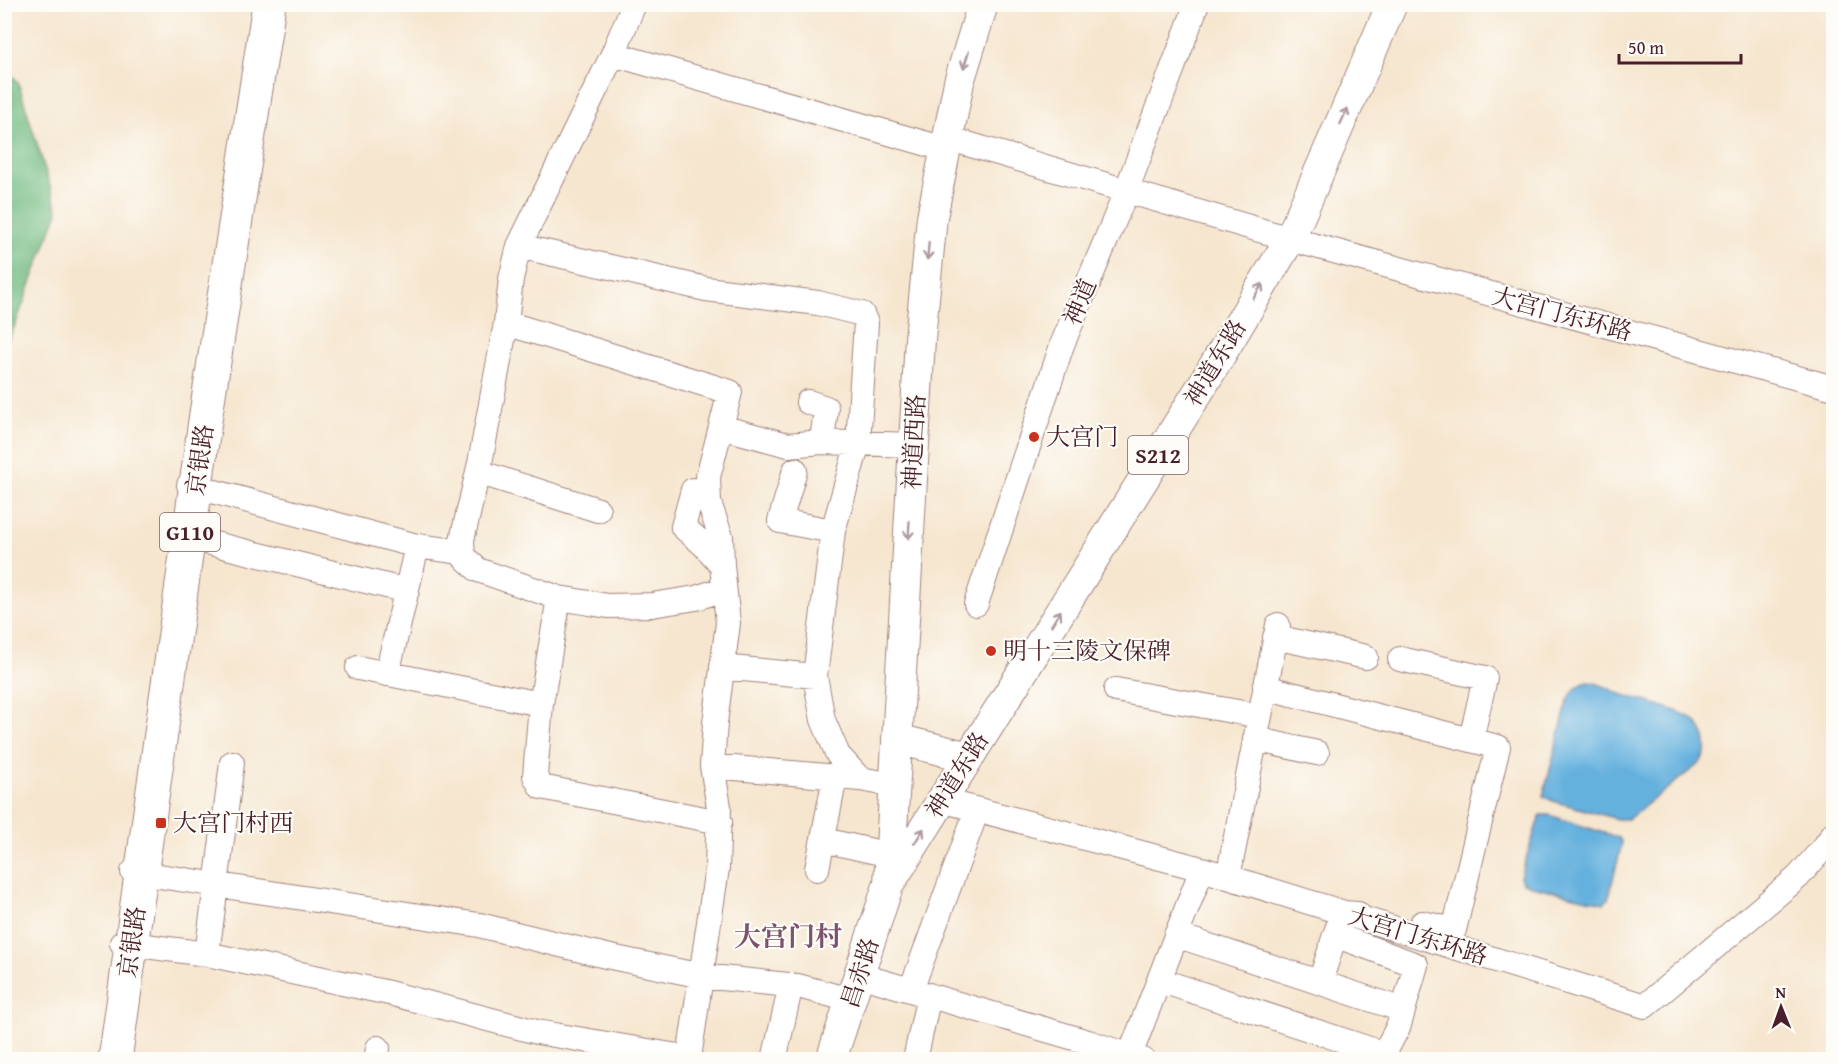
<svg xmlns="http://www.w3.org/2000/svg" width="1838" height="1064" viewBox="0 0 1838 1064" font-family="'Gentium Book Plus','Noto Serif SC',serif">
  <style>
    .forest { fill: #72bb81; stroke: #5e6d56; stroke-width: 1.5 }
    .water { fill: #65b1de; stroke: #586884; stroke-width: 1.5 }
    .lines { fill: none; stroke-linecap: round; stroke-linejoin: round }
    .minor-casing { stroke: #a0827d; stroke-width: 26 }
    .major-casing { stroke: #a0827d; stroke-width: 32 }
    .highway-casing { stroke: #a0827d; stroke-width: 35 }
    .minor { stroke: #fff; stroke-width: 24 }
    .major { stroke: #fff; stroke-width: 30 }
    .highway { stroke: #fff; stroke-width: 33 }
    .oneway { stroke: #ae9aa0 }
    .poi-dot { fill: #c8321e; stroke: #fdfcf7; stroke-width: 2 }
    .labels { text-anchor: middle; stroke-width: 4.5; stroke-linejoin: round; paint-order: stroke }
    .shield { fill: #fdfcf7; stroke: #806168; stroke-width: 1.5 }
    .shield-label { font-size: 22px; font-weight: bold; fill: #4a1f2b }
    .street-label { font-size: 24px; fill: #4a1f2b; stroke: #fdfcf7 }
    .poi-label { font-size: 24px; fill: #4a1f2b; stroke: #fdfcf7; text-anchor: start }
    .quarter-label { font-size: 27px; font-weight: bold; fill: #7c526c; stroke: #fdfcf7 }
  </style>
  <rect width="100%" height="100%" fill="#fdfcf7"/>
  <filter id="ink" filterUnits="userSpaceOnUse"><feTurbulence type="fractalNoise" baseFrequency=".0167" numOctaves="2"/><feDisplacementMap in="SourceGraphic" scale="12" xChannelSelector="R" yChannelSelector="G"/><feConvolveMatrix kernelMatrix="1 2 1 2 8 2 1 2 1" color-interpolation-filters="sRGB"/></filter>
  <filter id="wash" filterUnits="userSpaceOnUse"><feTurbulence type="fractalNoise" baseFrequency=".008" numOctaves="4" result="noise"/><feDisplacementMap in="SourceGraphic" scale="24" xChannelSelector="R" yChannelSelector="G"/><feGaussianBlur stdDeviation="1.35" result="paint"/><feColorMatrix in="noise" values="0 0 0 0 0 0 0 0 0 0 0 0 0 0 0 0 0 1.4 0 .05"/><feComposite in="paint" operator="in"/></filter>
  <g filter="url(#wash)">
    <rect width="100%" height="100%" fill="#f6e6cf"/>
    <path class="forest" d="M5,68L18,82L58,212L14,328L5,346Z"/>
    <path class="water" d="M1588,682C1600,682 1612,691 1623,695C1640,700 1682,710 1694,720C1701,727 1708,740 1706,750C1705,754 1702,759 1700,763L1628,819H1617L1553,801L1543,796L1568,700C1574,690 1577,685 1588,682Z
      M1540,815H1549L1619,838L1622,843L1608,899L1604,903L1528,885L1522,882L1520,877Z"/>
  </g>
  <g filter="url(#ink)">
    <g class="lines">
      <defs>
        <path id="minor" d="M613,54L945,149
          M947,138L1290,239L1834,388
          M519,246L613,54L634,4
          M506,323L730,392L708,477L709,503L721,537L722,565L728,623L715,723L712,766L719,807L717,868L689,1058
          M808,402L826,408L822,442L914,445
          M721,427L788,445L822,442
          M795,470L780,521L833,531
          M478,472L598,510
          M189,485L417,546
          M693,490L683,527L703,544L722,565
          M182,536L407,591
          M724,589L696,598L652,605L608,606L559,598L478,570L463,556L462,540L480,463L506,323L511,279L519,246L706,289L818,303L862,314L866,323L858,443L833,531L815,676L823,720L838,755L860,779L894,785
          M559,598L541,704L535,776L541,787L720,822
          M976,604L1062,345L1122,202L1197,4
          M1275,637L1366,657
          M1400,659L1485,678L1471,740
          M722,667L815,676
          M358,668L541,704
          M387,674L417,546L462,552
          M1265,687L1498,747L1454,930L1422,923
          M1116,690L1260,716
          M1255,739L1317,753
          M712,766L860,779
          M941,800L1202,869L1645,1006L1798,877L1825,846L1834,833
          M823,840L890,855
          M817,869L835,777
          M133,872L479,925L606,956L702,976L798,986L850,1000
          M1228,877L1278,625
          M1358,914L1343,913L1335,935L1416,965L1399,1025L1381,1060
          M1176,935L1403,1010
          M122,943L207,954L389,993L537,1032L689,1058V1060
          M207,954L232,763
          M859,975L1088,1042L1143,1060
          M1159,980L1385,1054
          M1320,982L1335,935
          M911,990L977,810
          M1130,1055L1202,869
          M376,1060L378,1048
          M774,1060L791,985
          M915,1060L929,995"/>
        <path id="major" d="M897,739L969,757
          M889,883L920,339L932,217L959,82L983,4
          M831,1060L888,886L1202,386L1290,239L1392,4"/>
        <path id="highway" d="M115,1060L206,414L269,4"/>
      </defs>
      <use href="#minor" class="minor-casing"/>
      <use href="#major" class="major-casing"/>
      <use href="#highway" class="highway-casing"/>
      <use href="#minor" class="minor"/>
      <use href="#major" class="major"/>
      <use href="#highway" class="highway"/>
    </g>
    <defs><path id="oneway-shaft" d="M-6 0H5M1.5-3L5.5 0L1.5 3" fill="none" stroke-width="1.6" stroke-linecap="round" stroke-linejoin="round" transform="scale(1.5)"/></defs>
    <g class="oneway">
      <use href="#oneway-shaft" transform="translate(966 60) rotate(108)"/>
      <use href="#oneway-shaft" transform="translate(1344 116) rotate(-66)"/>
      <use href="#oneway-shaft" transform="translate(928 251) rotate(95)"/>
      <use href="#oneway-shaft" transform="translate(1258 291) rotate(-59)"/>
      <use href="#oneway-shaft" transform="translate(909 530) rotate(93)"/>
      <use href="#oneway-shaft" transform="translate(1056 618) rotate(-58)"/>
      <use href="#oneway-shaft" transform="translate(919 836) rotate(-58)"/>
    </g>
  </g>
  <g class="poi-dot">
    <circle cx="1034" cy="437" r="6"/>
    <circle cx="991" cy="651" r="6"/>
    <rect x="155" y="817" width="12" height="12" rx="3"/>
  </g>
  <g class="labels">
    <g class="shield">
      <rect x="1128" y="436" width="60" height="38" rx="4.5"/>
      <rect x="160" y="513" width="60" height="38" rx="4.5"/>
    </g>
    <g class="shield-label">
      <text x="1158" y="463">S212</text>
      <text x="190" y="540">G110</text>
    </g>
    <g class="street-label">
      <text transform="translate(1080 302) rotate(-67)" y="8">神道</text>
      <text transform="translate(1562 314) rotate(15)" y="8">大宫门东环路</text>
      <text transform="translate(1215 363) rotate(-59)" y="8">神道东路</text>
      <text transform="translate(914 442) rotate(-87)" y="8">神道西路</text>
      <text transform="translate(200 460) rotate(-82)" y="8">京银路</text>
      <text transform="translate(957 775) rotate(-58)" y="8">神道东路</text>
      <text transform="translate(1418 936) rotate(17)" y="8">大宫门东环路</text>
      <text transform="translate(132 942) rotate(-82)" y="8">京银路</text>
      <text transform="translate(860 973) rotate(-72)" y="8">昌赤路</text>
    </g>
    <g class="poi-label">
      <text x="1046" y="445">大宫门</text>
      <text x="1003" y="659">明十三陵文保碑</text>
      <text x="173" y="831">大宫门村西</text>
    </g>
    <g class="quarter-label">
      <text x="788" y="946">大宫门村</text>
    </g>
  </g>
  <rect width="1838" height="1064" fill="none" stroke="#fdfcf7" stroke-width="24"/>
  <g transform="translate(1781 1007) rotate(359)" stroke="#fdfcf7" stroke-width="4.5" paint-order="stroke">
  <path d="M0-4.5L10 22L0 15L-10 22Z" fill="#4a1f2b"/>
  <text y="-9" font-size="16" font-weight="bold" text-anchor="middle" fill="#4a1f2b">N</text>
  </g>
  <path d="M1619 54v9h122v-9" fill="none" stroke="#4a1f2b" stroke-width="3"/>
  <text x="1628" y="54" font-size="18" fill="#4a1f2b" stroke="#fdfcf7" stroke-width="4.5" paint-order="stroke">50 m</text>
</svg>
